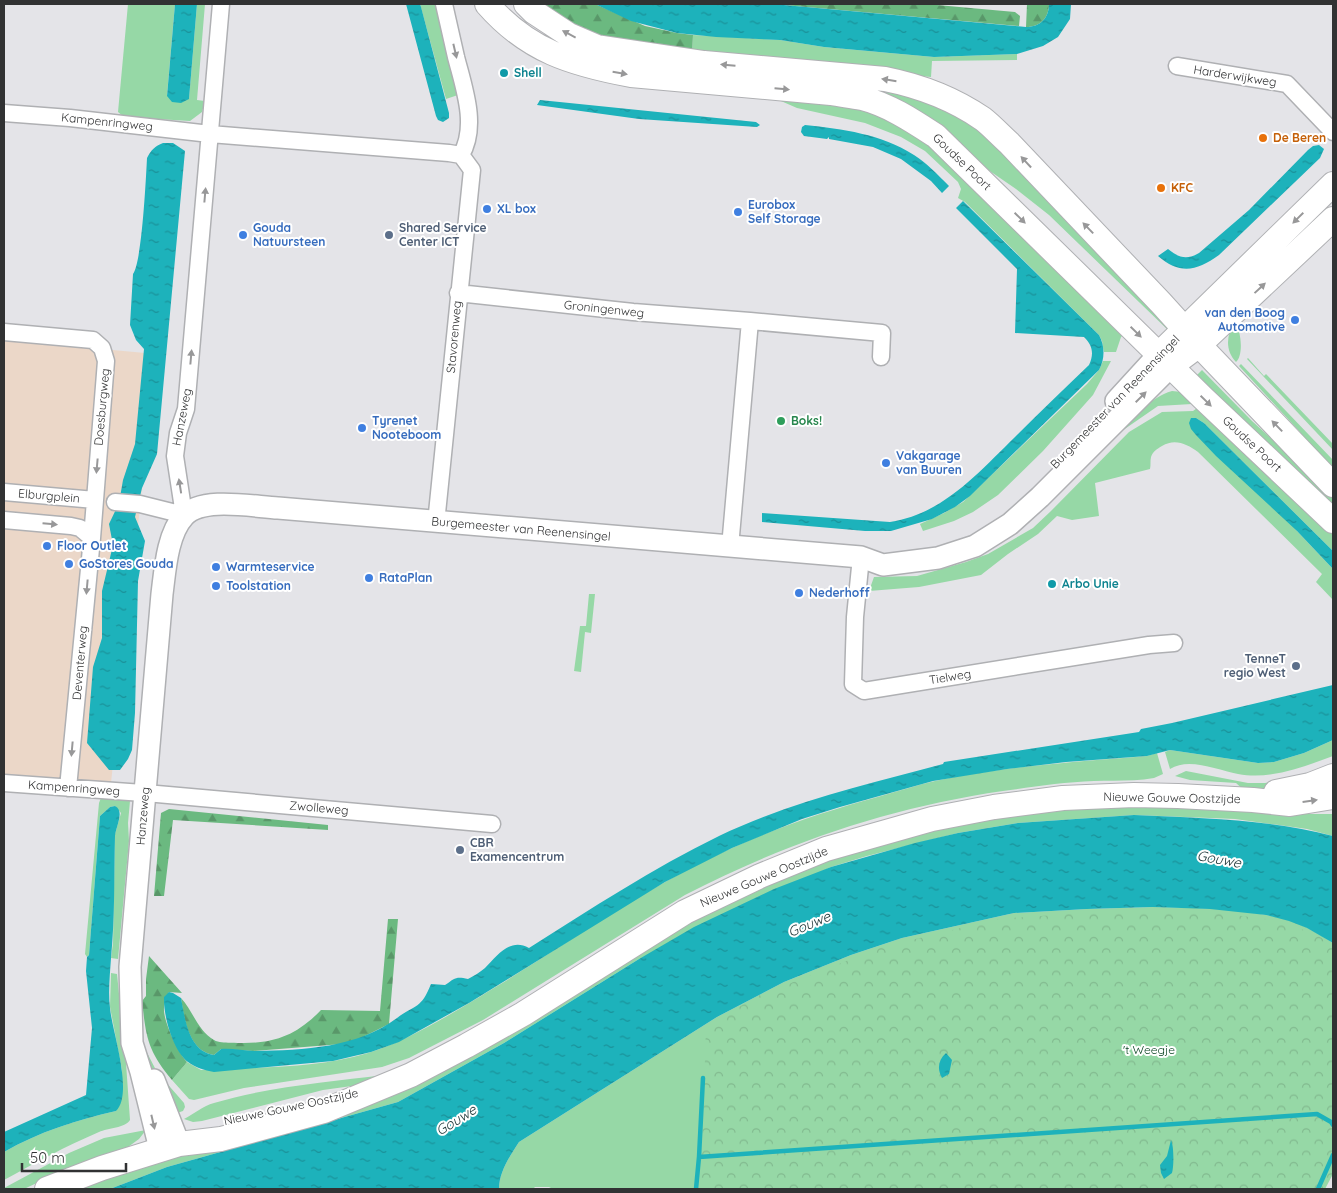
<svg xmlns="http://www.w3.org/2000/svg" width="1337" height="1193" viewBox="0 0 1337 1193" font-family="Quicksand,sans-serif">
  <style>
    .commercial { fill: #ebd7c8 }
    .green { fill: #96d8a6 }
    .forest { fill: url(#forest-firs) }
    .park { fill: url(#park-crowns) }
    .water { fill: url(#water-ripples) }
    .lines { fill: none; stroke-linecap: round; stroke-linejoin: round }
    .stream { stroke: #1db2bb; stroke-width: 4.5 }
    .minor-casing { stroke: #afb0b3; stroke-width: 19 }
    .tertiary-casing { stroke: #afb0b3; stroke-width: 24 }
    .secondary-casing { stroke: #afb0b3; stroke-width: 26 }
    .minor { stroke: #fff; stroke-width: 16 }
    .tertiary { stroke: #fff; stroke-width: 21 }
    .secondary { stroke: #fff; stroke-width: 24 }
    .oneway { fill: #989899 }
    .culture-dot { fill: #0f9aa8; stroke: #fff; stroke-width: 2 }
    .food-dot { fill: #e8710a; stroke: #fff; stroke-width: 2 }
    .shop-dot { fill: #3f7fe0; stroke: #fff; stroke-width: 2 }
    .service-dot { fill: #5c6f8a; stroke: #fff; stroke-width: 2 }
    .leisure-dot { fill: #2e9e5b; stroke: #fff; stroke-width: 2 }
    .labels { text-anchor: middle; stroke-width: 4; stroke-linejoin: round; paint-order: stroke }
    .culture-label { font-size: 12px; font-weight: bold; fill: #0d838f; stroke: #fff; text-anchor: start }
    .street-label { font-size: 12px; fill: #313233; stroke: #fff }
    .food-label { font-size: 12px; font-weight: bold; fill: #c56008; stroke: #fff; text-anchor: start }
    .shop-label { font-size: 12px; font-weight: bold; fill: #366cbe; stroke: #fff; text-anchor: start }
    .service-label { font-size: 12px; font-weight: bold; fill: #4e5e75; stroke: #fff; text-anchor: start }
    .leisure-label { font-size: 12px; font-weight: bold; fill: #27864d; stroke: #fff; text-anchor: start }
    .park-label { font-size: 12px; fill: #003e1a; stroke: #fff }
    .water-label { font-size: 14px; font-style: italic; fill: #21383a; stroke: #fff }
  </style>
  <defs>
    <pattern id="forest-firs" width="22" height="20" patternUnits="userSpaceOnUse" patternTransform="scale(1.25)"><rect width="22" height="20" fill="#6bb980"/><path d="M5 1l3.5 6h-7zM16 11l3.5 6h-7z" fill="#599769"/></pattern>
    <pattern id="park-crowns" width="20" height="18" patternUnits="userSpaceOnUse" patternTransform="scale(1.25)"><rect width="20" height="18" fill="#96d8a6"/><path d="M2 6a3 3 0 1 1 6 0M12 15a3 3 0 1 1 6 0" fill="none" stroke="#82ba8f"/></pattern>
    <pattern id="water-ripples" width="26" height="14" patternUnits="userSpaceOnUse" patternTransform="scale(1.25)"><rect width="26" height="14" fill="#1db2bb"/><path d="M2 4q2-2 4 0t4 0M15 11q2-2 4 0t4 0" fill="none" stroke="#1a9199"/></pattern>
  </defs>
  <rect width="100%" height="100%" fill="#e4e4e8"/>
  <path class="commercial" d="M4,340L156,354L111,783L4,774Z"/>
  <path class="green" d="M128,4H175L167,95L189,99L197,4H205L197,100L205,101L202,112L190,121L124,117L118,112Z
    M420,4H440L461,94L446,99Z
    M693,35L780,40L824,47L934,57L1017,54V60L932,61L931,77L692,54Z
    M863,84L910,93L974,124L1169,320L1170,332L1049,215L1016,189Z
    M774,98L854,107L881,116L931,145L1126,332L1121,337L1116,352H1104L1102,341L1099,335L965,202L958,198L961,189L958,182L925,151L901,137L865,123L797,108Z
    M1235,322C1241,330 1244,355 1236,362C1225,350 1226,335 1235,322Z
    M1248,358L1264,376L1266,374L1333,444V450L1247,359Z
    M1103,361H1111L1093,395L1043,451L998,495L973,512L954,521L923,531L920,524L944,513L963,502L1087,384L1099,370Z
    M1241,364L1333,460V475L1319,459L1299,431L1239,366Z
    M1202,370L1252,421L1333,495V509L1194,378Z
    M1172,391L1182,392L1196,401L1192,404L1158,406L1116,435C1132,420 1150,397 1172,391Z
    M1200,406L1333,535V551L1204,423L1196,418L1297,531L1333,569V600L1316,582L1322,574L1198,452C1187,444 1175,438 1162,446C1157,449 1153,451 1151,457C1150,461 1151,465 1150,469L1095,483L1099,516L1072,520L1057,516L1038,534L1008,554L981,575L919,587L869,591L874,577L917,576L966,562L988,554L1033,528L1051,511L1129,432L1162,412L1193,411Z
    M589,594H595L591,633L585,632L581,672L574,671L580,626H586Z
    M1333,740V756C1303,767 1271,780 1238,774C1217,770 1189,757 1170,769L1165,752L1170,750L1258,763L1274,762L1304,753Z
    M1157,753L1163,774L1154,778C1134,782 1113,780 1094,781C1063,782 1033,787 1003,791C892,807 785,843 685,895L483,1020L409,1058L382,1067L244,1088L194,1100L189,1099L172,1080L187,1062L201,1070C257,1067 315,1069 368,1053C411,1040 461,1008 499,985C575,938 650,885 732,848C780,826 830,810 881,796C899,791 917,785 935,781C1005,766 1076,762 1147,756Z
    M1186,771L1248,783H1265L1287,779L1275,788L1245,791L1236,783L1190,780L1175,776Z
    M102,795L126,798L130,801L128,823L129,841L118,959L111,958L113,943L115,834L121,813L115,806L110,807L100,816L89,955L87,957L85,954L99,803Z
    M1062,805L1226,806L1308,814H1333V836L1307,829L1235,819L1134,815L1018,823L958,833L867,856L831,867L639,959L504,1043L398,1102L167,1167L110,1189H79L165,1160L387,1098L409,1088L705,909L870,842Z
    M1153,907C1197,908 1245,908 1288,920C1304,925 1319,934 1333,943V961L1195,1189H553L549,1187H535L533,1189H499C499,1172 510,1156 519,1142L717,1017L784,982L851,955L902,938L1014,913L1087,909Z
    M111,973L117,974L126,1063L130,1120C125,1128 108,1128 99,1132C66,1146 35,1163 4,1180V1152C39,1132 76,1120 116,1111L122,1070L110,1007Z
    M143,1045L157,1072L184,1103L185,1107L183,1111L177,1113L154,1074Z
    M384,1075L359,1085L323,1090L202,1121L193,1122L184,1119C194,1114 203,1106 214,1103C267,1087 329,1082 384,1075Z
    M146,1130L139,1139L128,1147L60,1172L24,1189H4V1188L69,1153L104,1138Z"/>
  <path class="forest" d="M541,4H595L645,26L677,33L693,35L692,54L603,38L567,21Z
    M773,4H926L1015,12L1020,16L1019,26Z
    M1027,4H1049C1049,18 1040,27 1026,27Z
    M169,809L328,825V830L173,820L164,896H154L161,813Z
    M388,919H398L389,1024L357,1040L342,1044L253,1051L221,1049L214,1055C188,1051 184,1018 181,998C193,1011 198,1031 214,1040C221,1044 231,1042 238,1043C273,1044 296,1036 321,1010L380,1011Z
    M149,956L182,993L169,992C167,997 164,1003 164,1008C163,1021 178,1052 187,1062L172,1080C148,1051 146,1038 142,1001L146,996V979Z"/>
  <path class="park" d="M1194,910L1282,921L1318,936L1333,945V1174L1325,1189H701L706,1026L758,996L879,948L997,919L1111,911Z"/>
  <path class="water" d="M175,4H197L189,99L181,103L172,102L167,96Z
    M406,4H420L421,7L449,113V118L443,122L438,120L436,116Z
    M595,4H773L1026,27C1040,27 1049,18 1049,4H1071L1070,19L1058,37L1043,46L1017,54L934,57L824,47L780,40L716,37L677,33L631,21Z
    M540,100L756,122L760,125L757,127L639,119L537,105Z
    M805,125C843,129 881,134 914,155C927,163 938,175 949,186L942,193L931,181L901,159L873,147L829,139V137L827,139L804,136L801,132L802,127Z
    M163,143H173L185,151L157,454L142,488L135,517L145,541L138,581L135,713L132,750L128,759L120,770H109L87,743L93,667L102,638V591L113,545L109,524L119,503L123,480L135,444L144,349L136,340L130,325L133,274C142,262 146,178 147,158C151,150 155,146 163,143Z
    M1319,145L1324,149L1320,158L1219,255C1197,271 1180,275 1158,256L1168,249C1179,258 1187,260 1199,253L1249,210L1308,150L1313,146Z
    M963,201L1099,335C1105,346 1105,359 1099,370L970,496L955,507L932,519L891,531H865L762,522V513L890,522C943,514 978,473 1015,437C1039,413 1064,389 1089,365C1094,354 1093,346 1084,337L1015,333L1017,269L956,208Z
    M1191,418H1196L1204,423L1333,551V569L1297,531L1216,456L1196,435L1191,429L1189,423Z
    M1333,685V740L1304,753L1274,762L1258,763L1170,750L1147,756L1066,762L1007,769L933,781L840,807L802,819L732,848L665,882L469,1003L399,1042L371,1052L333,1061L214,1072C204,1070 196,1068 188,1062C173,1051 163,1015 164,997L169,992L173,993L181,998C185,1018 188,1051 214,1055L221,1049C232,1048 244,1051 255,1051C304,1050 357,1048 397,1018C416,1004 421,1009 431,984L445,985C455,978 456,976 468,979C474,976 480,972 485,968C497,956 510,937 529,948C591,909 653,868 719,836C790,802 868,784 943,764L944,762L1139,732L1141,729L1172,723Z
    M115,806C125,811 116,826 115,836C114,877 115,918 111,958C110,974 108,992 110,1008C112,1031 134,1093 116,1111C76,1120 39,1132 4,1152V1132L86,1095L92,1028L86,971L87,957L89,955L100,816L110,807Z
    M1134,815C1201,818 1268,819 1333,836V943L1307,928L1289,921L1266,915L1210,909L1153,907L1087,909L1014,913L902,938L851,955L784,982L717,1017L519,1142C510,1156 499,1172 499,1189H110L167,1167L398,1102L504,1043L639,959L694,927L774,889L831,867L915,843L958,833L1018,823Z
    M946,1053L952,1060L949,1074L942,1078C937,1069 938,1060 946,1053Z
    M1171,1140C1174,1146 1174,1166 1172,1173L1164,1179L1161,1173L1160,1165L1167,1156Z"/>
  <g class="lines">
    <path class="stream" d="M703,1078L699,1157L1317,1114L1331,1122L1333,1125
      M696,1189L699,1157
      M1318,1189L1333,1155"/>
    <defs>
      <path id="minor" d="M444,4C448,21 452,39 456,57C464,88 478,126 461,155
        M1177,66L1287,84L1333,132
        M4,113L70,118L210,134L449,153L461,155L472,170L436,523
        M458,293L633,312L750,321L730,547
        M750,321L882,333L881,357
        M4,332L93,340L102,348L106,361L92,538L68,788
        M4,492L95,500
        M115,502L140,504L184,515L175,456L178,433L186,409L221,4
        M4,520L71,526L80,528L92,538
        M861,557L855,617L853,684L864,691L1149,645L1174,643
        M4,783L157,794L492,824"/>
      <path id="tertiary" d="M1116,401L1159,354
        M154,1080L179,1144
        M160,1149L141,1072L132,1043L130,967L162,594C165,571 167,534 184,516C202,496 254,507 278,508L861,557L883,565L938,558L975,546L1010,524L1040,497L1171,366"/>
      <path id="secondary" d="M487,4C528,51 572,64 631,75L831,93C842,95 852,96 862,98C889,105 913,121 936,136L1203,398L1333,521
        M526,4L534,12L569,35L597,47L704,63L885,79C920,86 954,99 983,119C992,126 1000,135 1009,143L1161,303L1199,345L1333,485
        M1159,354L1333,184
        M1171,366L1199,345L1333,219
        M1276,792L1310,785L1333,776
        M47,1189L102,1168L179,1144L221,1139L324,1111L411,1075L466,1046L523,1014L685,912L760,876L826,849L932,819L994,807L1063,798L1134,795L1178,796L1253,800L1290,804L1333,797"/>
    </defs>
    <use href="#minor" class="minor-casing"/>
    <use href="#tertiary" class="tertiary-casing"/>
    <use href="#secondary" class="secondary-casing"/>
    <use href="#minor" class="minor"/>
    <use href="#tertiary" class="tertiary"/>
    <use href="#secondary" class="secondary"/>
  </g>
  <defs><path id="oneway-solid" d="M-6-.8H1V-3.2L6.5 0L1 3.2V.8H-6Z" transform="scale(1.25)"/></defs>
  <g class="oneway">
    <use href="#oneway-solid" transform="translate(569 34) rotate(-152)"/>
    <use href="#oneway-solid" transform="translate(455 51) rotate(77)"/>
    <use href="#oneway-solid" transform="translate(728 65) rotate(-175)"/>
    <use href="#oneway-solid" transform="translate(620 73) rotate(10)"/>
    <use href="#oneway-solid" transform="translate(889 80) rotate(-171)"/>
    <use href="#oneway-solid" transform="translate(782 89) rotate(5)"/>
    <use href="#oneway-solid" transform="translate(1026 162) rotate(-133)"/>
    <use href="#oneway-solid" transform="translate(205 195) rotate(-85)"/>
    <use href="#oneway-solid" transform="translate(1020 218) rotate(44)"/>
    <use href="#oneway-solid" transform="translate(1298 218) rotate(135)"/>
    <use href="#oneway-solid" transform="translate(1088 228) rotate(-134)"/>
    <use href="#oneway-solid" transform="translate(1260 288) rotate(-43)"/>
    <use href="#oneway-solid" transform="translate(1136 332) rotate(44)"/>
    <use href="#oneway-solid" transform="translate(191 357) rotate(-85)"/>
    <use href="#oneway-solid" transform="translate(1141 397) rotate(-45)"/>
    <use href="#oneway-solid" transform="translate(1206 401) rotate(44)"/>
    <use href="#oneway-solid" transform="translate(1277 426) rotate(-134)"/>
    <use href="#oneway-solid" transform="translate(97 466) rotate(95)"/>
    <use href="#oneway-solid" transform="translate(180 486) rotate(-99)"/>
    <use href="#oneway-solid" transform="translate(50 524) rotate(5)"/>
    <use href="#oneway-solid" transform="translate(87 587) rotate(95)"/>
    <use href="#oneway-solid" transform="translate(72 749) rotate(95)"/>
    <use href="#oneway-solid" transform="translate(1310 801) rotate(-8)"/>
    <use href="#oneway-solid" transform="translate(153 1122) rotate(77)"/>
  </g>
  <g class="culture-dot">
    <circle cx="504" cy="73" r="5"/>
    <circle cx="1052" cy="584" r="5"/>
  </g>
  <g class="food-dot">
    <circle cx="1263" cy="138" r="5"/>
    <circle cx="1161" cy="188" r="5"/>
  </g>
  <g class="shop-dot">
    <circle cx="487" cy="209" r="5"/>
    <circle cx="738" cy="212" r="5"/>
    <circle cx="243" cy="235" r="5"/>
    <circle cx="1295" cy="320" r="5"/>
    <circle cx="362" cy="428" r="5"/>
    <circle cx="886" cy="463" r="5"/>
    <circle cx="47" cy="546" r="5"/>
    <circle cx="69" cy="564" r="5"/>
    <circle cx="216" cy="567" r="5"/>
    <circle cx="369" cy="578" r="5"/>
    <circle cx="216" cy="586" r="5"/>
    <circle cx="799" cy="593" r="5"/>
  </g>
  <g class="service-dot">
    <circle cx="389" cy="235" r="5"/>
    <circle cx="1296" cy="666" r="5"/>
    <circle cx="460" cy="850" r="5"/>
  </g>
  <circle class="leisure-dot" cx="781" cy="421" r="5"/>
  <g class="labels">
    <g class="culture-label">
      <text x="514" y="77">Shell</text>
      <text x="1062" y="588">Arbo Unie</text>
    </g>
    <g class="street-label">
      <text transform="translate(1235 76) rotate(9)" y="4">Harderwijkweg</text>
      <text transform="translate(107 122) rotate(6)" y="4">Kampenringweg</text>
      <text transform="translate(962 162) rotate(44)" y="4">Goudse Poort</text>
      <text transform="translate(604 309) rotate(6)" y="4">Groningenweg</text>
      <text transform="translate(454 337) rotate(-85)" y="4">Stavorenweg</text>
      <text transform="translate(1115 402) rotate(-46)" y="4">Burgemeester van Reenensingel</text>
      <text transform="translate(102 407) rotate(-85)" y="4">Doesburgweg</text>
      <text transform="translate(182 417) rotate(-79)" y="4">Hanzeweg</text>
      <text transform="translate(1252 444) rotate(43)" y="4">Goudse Poort</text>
      <text transform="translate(49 496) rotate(5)" y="4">Elburgplein</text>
      <text transform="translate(521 529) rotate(5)" y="4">Burgemeester van Reenensingel</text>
      <text transform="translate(80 663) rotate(-85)" y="4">Deventerweg</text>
      <text transform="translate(950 677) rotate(-9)" y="4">Tielweg</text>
      <text transform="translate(74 788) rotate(4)" y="4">Kampenringweg</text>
      <text transform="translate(1172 798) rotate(1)" y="4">Nieuwe Gouwe Oostzijde</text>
      <text transform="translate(319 808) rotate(5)" y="4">Zwolleweg</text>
      <text transform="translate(143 816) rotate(-85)" y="4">Hanzeweg</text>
      <text transform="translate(764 877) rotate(-23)" y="4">Nieuwe Gouwe Oostzijde</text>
      <text transform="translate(291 1107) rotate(-12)" y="4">Nieuwe Gouwe Oostzijde</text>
    </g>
    <g class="food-label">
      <text x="1273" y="142">De Beren</text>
      <text x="1171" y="192">KFC</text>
    </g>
    <g class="shop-label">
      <text x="748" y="209">Eurobox<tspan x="748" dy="14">Self Storage</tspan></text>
      <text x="497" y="213">XL box</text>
      <text x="253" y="232">Gouda<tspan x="253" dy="14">Natuursteen</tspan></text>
      <text x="1285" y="317" text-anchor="end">van den Boog<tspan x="1285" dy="14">Automotive</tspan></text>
      <text x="372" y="425">Tyrenet<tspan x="372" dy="14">Nooteboom</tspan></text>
      <text x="896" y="460">Vakgarage<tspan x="896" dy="14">van Buuren</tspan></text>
      <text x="57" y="550">Floor Outlet</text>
      <text x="79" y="568">GoStores Gouda</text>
      <text x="226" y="571">Warmteservice</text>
      <text x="379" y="582">RataPlan</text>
      <text x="226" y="590">Toolstation</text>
      <text x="809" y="597">Nederhoff</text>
    </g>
    <g class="service-label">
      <text x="399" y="232">Shared Service<tspan x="399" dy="14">Center ICT</tspan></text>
      <text x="1286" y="663" text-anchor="end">TenneT<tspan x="1286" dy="14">regio West</tspan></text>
      <text x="470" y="847">CBR<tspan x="470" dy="14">Examencentrum</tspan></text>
    </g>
    <g class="leisure-label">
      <text x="791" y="425">Boks!</text>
    </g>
    <g class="park-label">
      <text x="1149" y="1054">'t Weegje</text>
    </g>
    <g class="water-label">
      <text transform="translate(1219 859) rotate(10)" y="5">Gouwe</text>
      <text transform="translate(809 924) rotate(-23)" y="5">Gouwe</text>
      <text transform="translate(456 1120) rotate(-32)" y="5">Gouwe</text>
    </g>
  </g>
  <rect width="1337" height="1193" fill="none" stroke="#313233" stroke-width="10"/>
  <path d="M22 1163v8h104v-8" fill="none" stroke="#313233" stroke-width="2.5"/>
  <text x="30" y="1163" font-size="15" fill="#313233" stroke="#ffffff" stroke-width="4" paint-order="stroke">50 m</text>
</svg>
